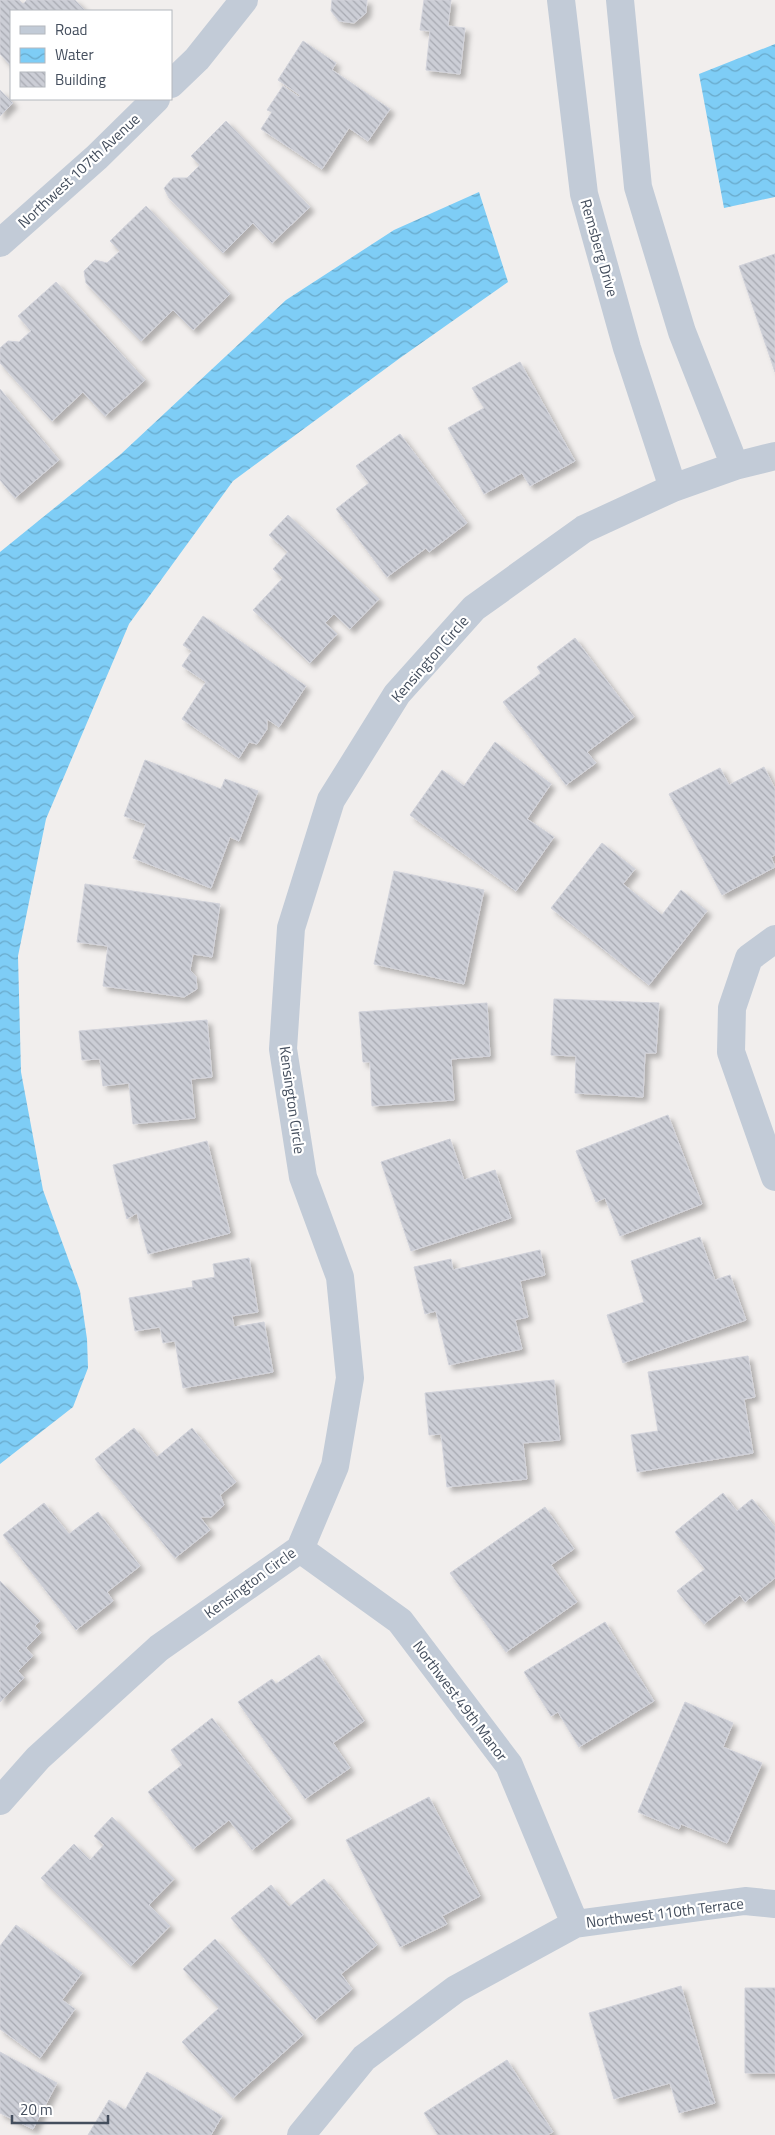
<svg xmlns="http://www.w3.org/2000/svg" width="775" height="2135" viewBox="0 0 775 2135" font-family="'Titillium Web',sans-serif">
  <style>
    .water { fill: url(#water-waves) }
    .building { fill: url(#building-back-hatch); stroke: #d1d2da; filter: url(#shadow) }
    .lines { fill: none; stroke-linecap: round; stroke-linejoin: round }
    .minor { stroke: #c2cbd7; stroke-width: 28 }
    .labels { text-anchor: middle; stroke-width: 4.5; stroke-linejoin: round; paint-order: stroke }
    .street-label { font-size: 15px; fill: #444e5d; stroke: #fff }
  </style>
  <defs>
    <pattern id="water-waves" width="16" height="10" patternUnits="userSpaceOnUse" patternTransform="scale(1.25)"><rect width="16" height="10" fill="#7ecdf6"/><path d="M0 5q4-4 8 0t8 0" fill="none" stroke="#69a9ca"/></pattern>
    <pattern id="building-back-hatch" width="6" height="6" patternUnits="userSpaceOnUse" patternTransform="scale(1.25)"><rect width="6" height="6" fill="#ccced6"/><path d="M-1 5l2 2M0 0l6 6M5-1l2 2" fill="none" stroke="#a7a9b1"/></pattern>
    <filter id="shadow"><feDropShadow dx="4.5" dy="4.5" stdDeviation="2.5" flood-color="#0004"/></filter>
  </defs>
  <rect width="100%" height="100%" fill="#f1eeed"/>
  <path class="water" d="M775,44V197L724,208L699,74Z
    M479,192L508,282L400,358L233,481L129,624L46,819L18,956L21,1072L43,1190L80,1291L87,1339L88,1368L73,1407L0,1464V552L121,454L286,300L394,230Z"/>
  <path class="building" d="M0,0H19L23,4L27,0H75L86,11H11V66L0,54Z
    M332,0H367L366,13L354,23L339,21L331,11Z
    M424,0H451L448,26L465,28L460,74L426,70L430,31L420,30Z
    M303,41L336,63L332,70L390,109L368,141L349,128L322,169L261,129L272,112L267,110L283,86L299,97L300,95L278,80Z
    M0,90L13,103L0,116Z
    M226,121L310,207L272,243L253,223L223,253L169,198L164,188L173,178H187L200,165L191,156Z
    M146,206L230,294L193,330L173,310L141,341L86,283L84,271L95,260L107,263L120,251L110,241Z
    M775,254V372L739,266Z
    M56,282L145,380L105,416L83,392L52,421L0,363V348L8,341L19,342L31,331L18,316Z
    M520,362L575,461L530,486L522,473L484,494L448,428L484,408L472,388Z
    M0,389L59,460L15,498L0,480Z
    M400,434L467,523L429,552L426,548L387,577L336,509L369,483L356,466Z
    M288,515L379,599L350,629L334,614L325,623L337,634L310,663L253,610L283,578L273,569L288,552L269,535Z
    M203,616L306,686L279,727L267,719V729L257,744L249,742L239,758L182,719L206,682L182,666L192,651L183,645Z
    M575,638L634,717L587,752L596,763L566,785L503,702L541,673L537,667Z
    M495,742L551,784L527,819L554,837L516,891L410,815L442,770L464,786Z
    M145,760L221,789L225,779L258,791L239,841L230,837L211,888L133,858L146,824L124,816Z
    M764,767L775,789V855L771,857L775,867L722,895L669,794L720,768L729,785Z
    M602,843L635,869L623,884L662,915L681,890L707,911L649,985L551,908Z
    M394,871L484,890L464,984L374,964Z
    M85,884L220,904L212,957L193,954L190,970L196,977L197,989L184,997L103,986L108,946L77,942Z
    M554,999L659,1003L656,1053H645L643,1097L575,1093L576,1056L551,1055Z
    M487,1003L490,1056L451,1059L454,1100L372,1106L370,1062H363L359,1012Z
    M207,1020L212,1077L191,1079L195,1118L133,1124L129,1083L103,1086L100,1059L82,1060L79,1031Z
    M668,1115L702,1204L620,1236L605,1198L596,1202L576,1151Z
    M450,1139L464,1180L495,1170L511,1218L411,1251L381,1162Z
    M207,1141L230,1233L148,1254L137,1213L127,1219L113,1165Z
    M700,1237L715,1280L730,1275L746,1320L623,1363L607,1315L644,1302L631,1261Z
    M540,1250L545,1275L520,1281L528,1317L515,1320L522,1349L449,1365L436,1311L425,1314L414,1267L451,1259L453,1270Z
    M249,1258L258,1312L232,1316L234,1327L264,1322L273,1372L183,1388L175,1341L163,1343L160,1327L135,1331L129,1298L193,1287L192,1281L215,1277L213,1264Z
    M748,1356L755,1397L744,1399L753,1453L637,1472L631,1435L658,1431L648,1372Z
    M554,1380L560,1440L523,1443L527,1479L447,1487L441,1434L429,1435L425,1393Z
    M134,1428L157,1457L192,1428L236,1482L220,1495L224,1505L211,1517H200L210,1530L175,1558L95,1459Z
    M723,1493L737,1511L752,1499L775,1527V1578L745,1602L740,1595L704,1624L677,1591L705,1569L675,1532Z
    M44,1503L69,1534L98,1512L140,1566L107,1592L113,1601L76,1630L3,1535Z
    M545,1507L574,1549L551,1565L577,1602L506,1652L450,1573Z
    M0,1581L40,1621L35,1626L41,1633L26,1648L33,1656L18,1671L24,1678L0,1702Z
    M605,1622L654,1701L579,1747L558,1712L551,1716L524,1672Z
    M319,1655L364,1721L333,1743L350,1768L305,1799L238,1702L272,1679L276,1684Z
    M685,1702L733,1723L723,1747L762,1763L727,1843L681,1824L679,1829L638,1812Z
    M212,1718L291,1819L252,1850L229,1820L193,1849L148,1792L182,1765L171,1750Z
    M429,1797L480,1896L442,1916L447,1924L400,1947L346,1840Z
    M112,1817L174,1879L149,1905L170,1926L131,1966L41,1878L74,1844L90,1860L104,1845L94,1836Z
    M324,1879L377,1945L341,1974L352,1989L315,2020L231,1918L271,1885L289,1907Z
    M16,1925L82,1973L62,2000L75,2009L40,2058L0,2029V1946Z
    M215,1939L303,2035L233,2098L182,2042L219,2008L183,1969Z
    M681,1986L715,2103L679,2113L670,2083L614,2099L589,2013Z
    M745,1988H775V2073H745Z
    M0,2052L57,2083L33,2129L0,2113Z
    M507,2060L553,2132L547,2135H438L424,2113Z
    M147,2072L222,2116L211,2135H88L109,2100L125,2110Z"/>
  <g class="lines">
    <path class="minor" d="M561,0L584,194L627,348L673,488
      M620,0L638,187L682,332L735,466
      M171,84L197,59L244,0
      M0,243L97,157L156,99
      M775,939L749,958L732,1008L731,1052L775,1177
      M300,1549L400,1621L509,1765L575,1924
      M0,1801L38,1758L159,1648L300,1549L335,1466L350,1378L340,1277L303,1177L283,1049L291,928L331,800L397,694L474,608L584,529L673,488L735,466L775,456
      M301,2135L364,2058L456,1989L575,1924L745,1901L775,1904"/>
  </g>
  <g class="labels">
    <g class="street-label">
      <text transform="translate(79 171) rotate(-43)" y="5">Northwest 107th Avenue</text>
      <text transform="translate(599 248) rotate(74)" y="5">Remsberg Drive</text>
      <text transform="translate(430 659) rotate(-49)" y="5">Kensington Circle</text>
      <text transform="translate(292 1100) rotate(82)" y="5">Kensington Circle</text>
      <text transform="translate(250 1583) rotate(-36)" y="5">Kensington Circle</text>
      <text transform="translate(460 1701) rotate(53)" y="5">Northwest 49th Manor</text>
      <text transform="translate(665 1913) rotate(-7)" y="5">Northwest 110th Terrace</text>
    </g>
  </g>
  <rect x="10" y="10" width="162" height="90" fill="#ffffff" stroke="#b4b8be"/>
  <rect x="20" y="26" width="25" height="8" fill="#c2cbd7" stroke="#b4b8be"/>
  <text x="55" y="35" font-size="15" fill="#444e5d">Road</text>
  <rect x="20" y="48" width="25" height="15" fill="url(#water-waves)" stroke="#b4b8be"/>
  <text x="55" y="60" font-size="15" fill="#444e5d">Water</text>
  <rect x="20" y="72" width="25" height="15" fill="url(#building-back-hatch)" stroke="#b4b8be"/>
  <text x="55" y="85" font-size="15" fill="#444e5d">Building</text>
  <path d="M12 2115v8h96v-8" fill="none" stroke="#444e5d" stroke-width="2.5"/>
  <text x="20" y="2115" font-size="15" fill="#444e5d" stroke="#ffffff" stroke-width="4" paint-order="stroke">20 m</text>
</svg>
